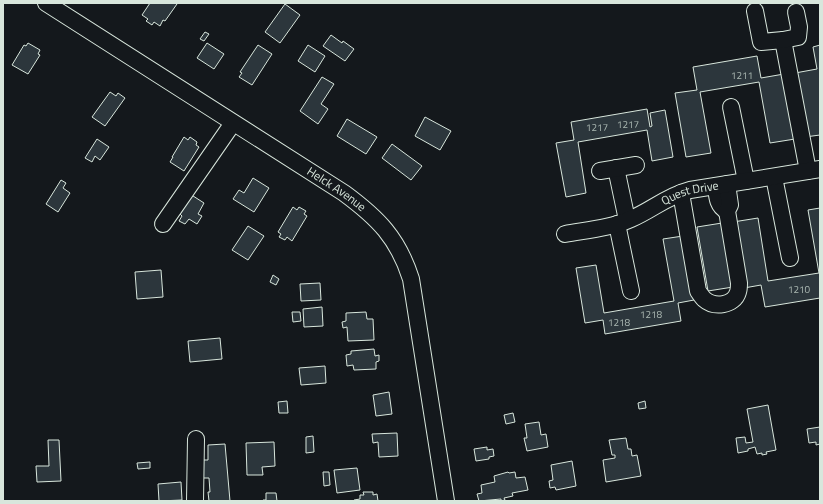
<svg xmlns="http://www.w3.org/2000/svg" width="823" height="504" viewBox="0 0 823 504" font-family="'Titillium Web',sans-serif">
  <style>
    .building { fill: #2c363c; stroke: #d8e6dc }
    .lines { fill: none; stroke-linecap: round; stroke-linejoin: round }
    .minor-casing { stroke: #d8e6dc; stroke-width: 18 }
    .minor { stroke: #14181c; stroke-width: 16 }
    .labels { text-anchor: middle; stroke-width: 3; stroke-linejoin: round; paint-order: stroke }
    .number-label { font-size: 10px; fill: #adbab4 }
    .street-label { font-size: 12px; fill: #d8e6dc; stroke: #14181c }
  </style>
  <rect width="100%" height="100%" fill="#14181c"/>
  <path class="building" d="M150,3H174L177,4L165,21L163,20L160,26L154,22L152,25L146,21L148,19L142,15Z
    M285,4L300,15L280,43L265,32Z
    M205,32L209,34L204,41L200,39Z
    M331,35L342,43L343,41L354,49L345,61L323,46Z
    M28,43L40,50L38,54L40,55L28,74L12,65L24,45L26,46Z
    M207,43L224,54L214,69L197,58Z
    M258,45L272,54L252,85L239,77L242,73L240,72Z
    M308,45L325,56L315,72L298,61Z
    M820,45V135L805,137L795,73L817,69L813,47Z
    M757,56L761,78L784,74L795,139L770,143L759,82L700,92L711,153L686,157L675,93L697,90L693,67Z
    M322,77L334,84L321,104L328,109L318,124L300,111Z
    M110,92L116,96L118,93L125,98L105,126L92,117Z
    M647,109L650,127L652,126L650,113L665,110L673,157L652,161L647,130L578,142L586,193L566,197L556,143L574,140L571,122Z
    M425,117L451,131L440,150L415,136Z
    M347,119L377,137L366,154L337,136Z
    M184,137L188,140L190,137L197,142L196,145L199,147L184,171L170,162L173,157H172Z
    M97,139L109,147L100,160L95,156L92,162L85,158Z
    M392,144L422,166L411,180L382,158Z
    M253,178L269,188L254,212L233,199L239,190L244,193Z
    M61,180L66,183L63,188L70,193L58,212L46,204Z
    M190,194L204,203L198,214L202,216L197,224L189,219L185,224L179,221L182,216L179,213Z
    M293,207L297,210L299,207L306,211L304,214L307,216L292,241L287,237L285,240L279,237L281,234L278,232Z
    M820,208V298L765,307L761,285L744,288L733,222L758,218L768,281L819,273L808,210Z
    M722,223L733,287L708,291L697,227Z
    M248,226L264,236L248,260L232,250Z
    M683,236L694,300L678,303L681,321L605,334L603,320L585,323L576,268L596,265L604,313L674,301L663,239Z
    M161,270L163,297L137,299L135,272Z
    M273,275L279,279L276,285L270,282Z
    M320,283L321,300L301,301L300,284Z
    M322,307L323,326L304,327L303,309Z
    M292,312H300L301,321L293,322Z
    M366,312L367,319H373L374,340L348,341L347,327L343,328L342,322L346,321V313Z
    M220,338L222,359L190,362L188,341Z
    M374,349L375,356L379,355V361L376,362V369L354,370L353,365L347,366L346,355L351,354V351Z
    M325,366L326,383L301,385L299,368Z
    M389,392L392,414L376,416L373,395Z
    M287,401L288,413H279L278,402Z
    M645,401L646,408L639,409L638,403Z
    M768,405L776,450L766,452L767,454L762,455V453L757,454L755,447L748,449V451L738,453L736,438L745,437L746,443L753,442L747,409Z
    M513,413L515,422L506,424L504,415Z
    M539,422L541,435L546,434L548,447L527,451L524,438H527L525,424Z
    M820,427V444L816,445V442L809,443L807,429Z
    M397,433L398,456L379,457L378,442L373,443L372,434Z
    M313,436L314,452L306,453V437Z
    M626,438L628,449H631L632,456L637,455L641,476L606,482L603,460L615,458V455H612L609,440Z
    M48,440H59L61,481L37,482L36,466H49Z
    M274,442L275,466L262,467L263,475H247L246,443Z
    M225,444L230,501H209L208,492H210L209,478H200L199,460H208V445Z
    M487,447V450L493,449L494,456L489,457V459L476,461L474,449Z
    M572,461L576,486L556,490L555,487L550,488L549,481L553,480L551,465Z
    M150,462V468L138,469L137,463Z
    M357,468L360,490L337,493L334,470Z
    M323,472H329L330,485L324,486Z
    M508,472L509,473L515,472L516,478L525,477L528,490L512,493L513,496L504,498L505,500L501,501V499L479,501L477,494L482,493L481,485L495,482L494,476Z
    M181,482L182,500L159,501L158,484Z
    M363,492H373V495L377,494L378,501H354V500L360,499V495H364Z
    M266,493H276L277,501H263V500H266Z"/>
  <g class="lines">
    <defs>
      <g id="minor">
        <path id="s1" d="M46,3L344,193C378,218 398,238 411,279L446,501"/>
        <path d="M755,11L761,42L783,40L808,171"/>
        <path d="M783,40L798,37L799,27L796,12"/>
        <path d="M731,107L746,181"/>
        <path d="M616,168L627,220"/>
        <path d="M600,171L636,165"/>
        <path d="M774,177L790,258"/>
        <path d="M716,186C717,196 717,206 727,211"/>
        <path d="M681,193L698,291C700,294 702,297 704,299C714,308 734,306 738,292C739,289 739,286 739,283L727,211L730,205L727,184"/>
        <path d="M163,224L233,123"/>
        <path d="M617,224L631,291"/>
        <path id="s2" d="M565,234C587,230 611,228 631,219C652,210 667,196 690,190L820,169"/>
        <path d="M195,501L196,439"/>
      </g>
    </defs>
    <use href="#minor" class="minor-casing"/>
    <use href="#minor" class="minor"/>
  </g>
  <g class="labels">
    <g class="number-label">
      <text x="742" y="79">1211</text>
      <text x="628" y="128">1217</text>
      <text x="597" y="131">1217</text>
      <text x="799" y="293">1210</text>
      <text x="651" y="318">1218</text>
      <text x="619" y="326">1218</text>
    </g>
    <g class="street-label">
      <text dy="4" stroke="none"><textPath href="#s1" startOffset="345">Helck Avenue</textPath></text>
      <text dy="4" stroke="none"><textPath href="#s2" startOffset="133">Quest Drive</textPath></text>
    </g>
  </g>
  <rect width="823" height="504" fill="none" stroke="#d8e6dc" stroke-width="8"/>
</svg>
